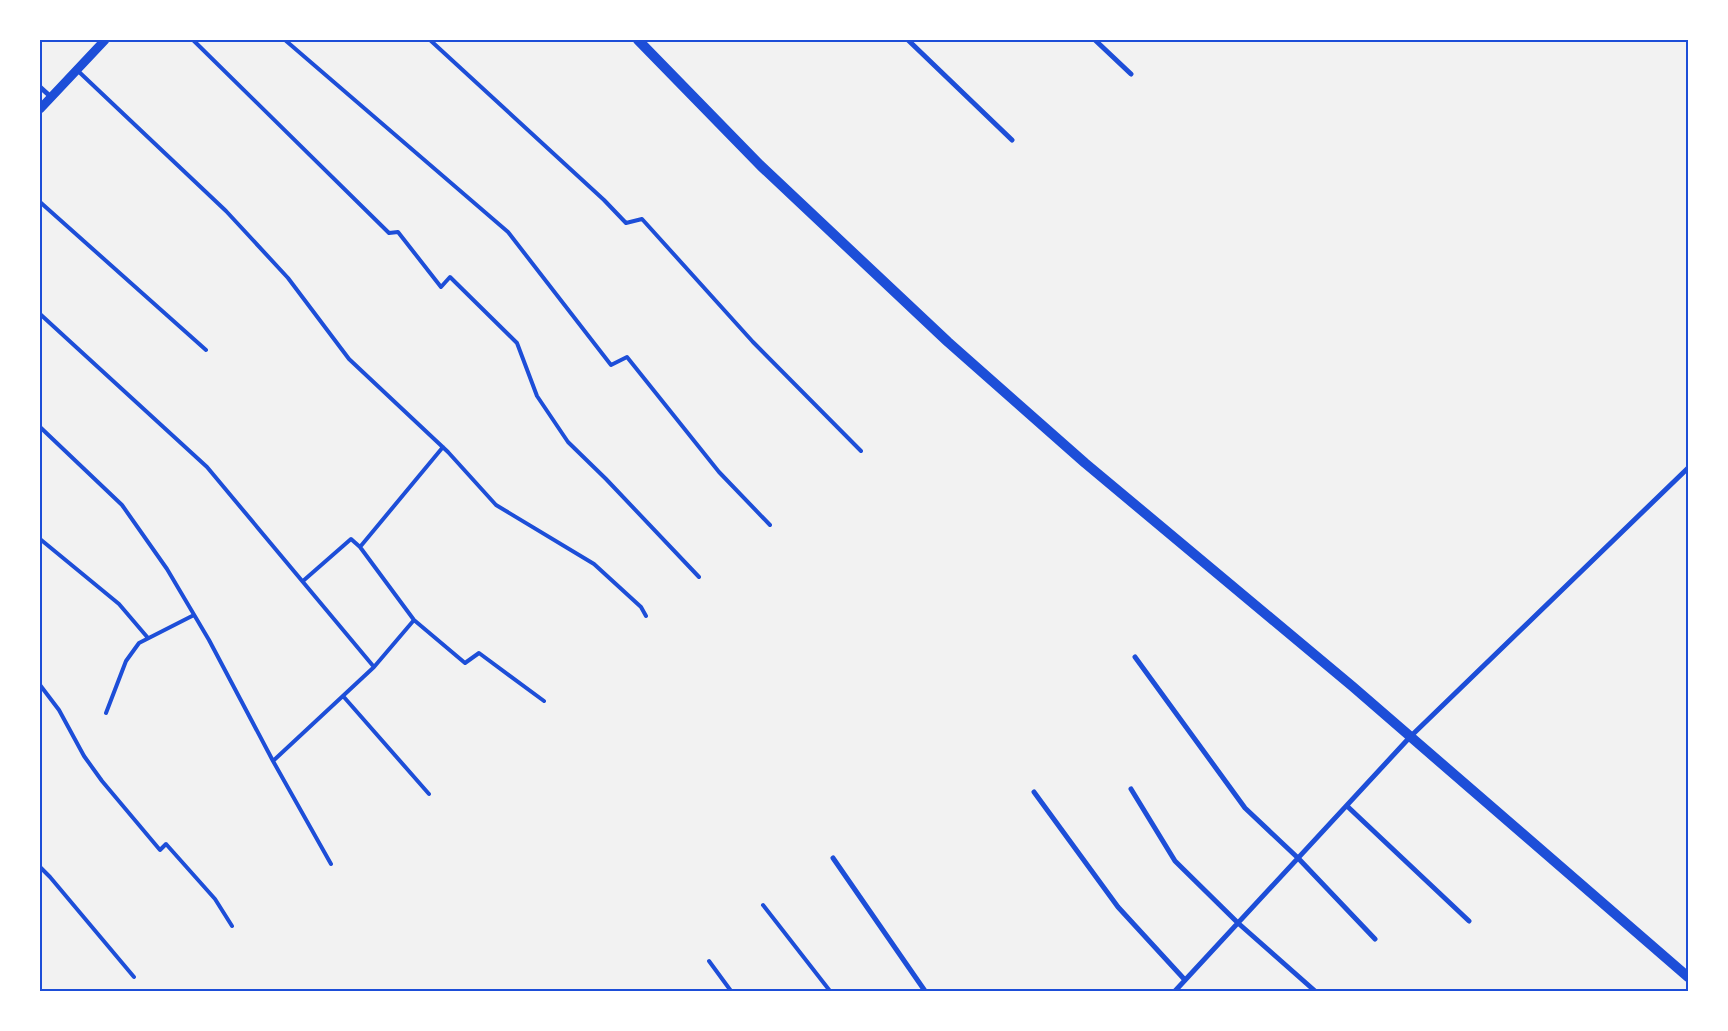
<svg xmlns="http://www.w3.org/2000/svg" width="1728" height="1031" viewBox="0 0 1728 1031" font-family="'Fira Sans',sans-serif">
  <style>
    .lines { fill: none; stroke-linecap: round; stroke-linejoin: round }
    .service { stroke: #1d4ed8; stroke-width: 4 }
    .minor { stroke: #1d4ed8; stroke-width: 5 }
    .tertiary { stroke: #1d4ed8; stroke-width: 9 }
    .secondary { stroke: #1d4ed8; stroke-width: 10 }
    .neatline { fill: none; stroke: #1d4ed8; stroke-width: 2 }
  </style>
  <rect width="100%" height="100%" fill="#f2f2f2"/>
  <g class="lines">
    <path class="service" d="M193,40L389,233L398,232L441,287L450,277L517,343L537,396L568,442L606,479L699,577
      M285,40L508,232L611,365L627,357L719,472L770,525
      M430,40L604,200L626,223L642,219L753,342L861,451
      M77,70L226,211L288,278L349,359L448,452L496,505L594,564L641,607L646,616
      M40,202L206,350
      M40,314L207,467L374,667
      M40,427L122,505L167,569L209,640L273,761L331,864
      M40,539L119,604L148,638
      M360,547L414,620L465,663L479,653L544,701
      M303,581L351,539L360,547L443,447
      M40,685L59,710L84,756L102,781L160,850L166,844L215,899L232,926
      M343,696L429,794
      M106,713L126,661L139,643L194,615
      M273,761L374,667L414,620
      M40,867L50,877L134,977
      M763,905L830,991
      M709,961L731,991"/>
    <path class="minor" d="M908,40L1012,140
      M1095,40L1131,74
      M40,87L51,97
      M1135,657L1245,808L1298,858L1375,939
      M1131,789L1175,861L1238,923L1315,991
      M1034,792L1118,907L1185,980
      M1347,806L1469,921
      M833,858L925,991
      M1175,991L1410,737L1688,468"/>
    <path class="tertiary" d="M40,109L105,40"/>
    <path class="secondary" d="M638,40L761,166L948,342L1085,463L1352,686L1688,977"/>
  </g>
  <rect width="1728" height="1031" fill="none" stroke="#ffffff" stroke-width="82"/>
  <rect x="41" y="41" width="1646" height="949" class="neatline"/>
</svg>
